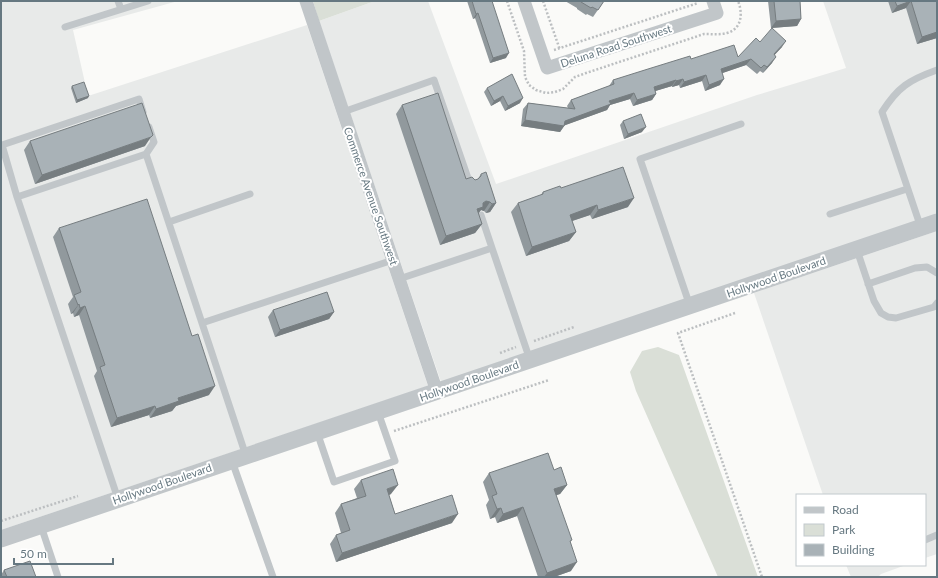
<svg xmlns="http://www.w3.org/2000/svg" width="938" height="578" viewBox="0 0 938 578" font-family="Lato,sans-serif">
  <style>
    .built { fill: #e8eae9 }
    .green { fill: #dadfd7 }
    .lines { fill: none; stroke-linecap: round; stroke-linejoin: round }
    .path { stroke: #bcbfc1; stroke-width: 2.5; stroke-dasharray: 2 2; stroke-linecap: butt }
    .service { stroke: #c1c6c9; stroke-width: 7 }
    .minor { stroke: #c1c6c9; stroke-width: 13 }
    .tertiary { stroke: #c1c6c9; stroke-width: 17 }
    .wall { fill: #91999d }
    .shaded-wall { fill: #767d80 }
    .building { fill: #a9b2b7; stroke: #767d80 }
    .labels { text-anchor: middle; stroke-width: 4; stroke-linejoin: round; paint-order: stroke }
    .street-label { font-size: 11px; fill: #667881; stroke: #fff }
  </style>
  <rect width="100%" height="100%" fill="#fafaf8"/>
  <path class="built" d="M1,1H178L73,30L88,96L307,25L428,386L1,530Z
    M375,1H428L496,184L757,95L846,68L823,1H937V214L441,382L319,21Z
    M937,231V554L925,558V495H823L754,293Z
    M846,565H906L881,574L878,577H851Z"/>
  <path class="green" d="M313,1H375L319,21Z
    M658,347L679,355L758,577H718L636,391L630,372L642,351Z"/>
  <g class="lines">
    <path class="path" d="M507,1L524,51L525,77L529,85L536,90L546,93L555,92L563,89L575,77L586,73L704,34C712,34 720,35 727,33C742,29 743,13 738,1
      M543,1L560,50
      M554,50L698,3
      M735,313L678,333L762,577
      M534,341L574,327
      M500,353L516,347
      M394,431L549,380
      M1,521L78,496"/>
    <path class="service" d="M118,1L121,9
      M65,27L148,1
      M343,112L434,80L470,184
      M146,154L154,142L149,127
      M17,197L2,145L139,99L143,112
      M830,214L907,189
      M481,215L492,248
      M169,222L250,194
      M921,228L882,112C898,87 909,80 937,70
      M857,250L874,301L881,313L888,317L896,318L934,307L937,303
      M399,279L492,248L530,360
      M868,284L915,268L927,267L937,273
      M690,306L640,159L741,124
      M202,323L393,260
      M317,432L334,482L395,461L378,412
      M232,461L273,577
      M118,499L17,197L146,154L246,456
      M41,526L58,577
      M925,540L937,535"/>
    <path class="minor" d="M306,1L437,392
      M524,1L547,68L717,13L713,1"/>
    <path class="tertiary" d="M1,539L937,222"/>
  </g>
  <path class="wall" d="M467,1H492L506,58L490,63L475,18L473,19Z
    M565,1H604L593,17L587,14L586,15L577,9V8Z
    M768,1H800L801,19L797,26L771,28Z
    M888,1H937V38L917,44L906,8L892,13Z
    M760,42L782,47L774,55L772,63L763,73L760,71L757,74L746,65L722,73L720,85L705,91L702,81L680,88L679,85L672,87V86L655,91L656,94L652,100L633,106L630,99L610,105L607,110L565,125L560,132L521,126L523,109L528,103L568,108L567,106L571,100L609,86L613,80L691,59L738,57Z
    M72,86L88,98L76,103L71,88Z
    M487,88L520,103L505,111L500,101L491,106L484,92Z
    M402,105L466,179L477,180L481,174L496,203L490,212L486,213L484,211L481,210L478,214L482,224L475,233L440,245L396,114Z
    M623,121L642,132L624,139L620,125Z
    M30,141L145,146L35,184L24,150Z
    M561,188L628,207L592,219L590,215L572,221L576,232L569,241L526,256L511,212L518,203L540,196L543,192Z
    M59,228L209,395L176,406L172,411L150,418L149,415L111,427L94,376L97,371L79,315L74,317L73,313L71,314L68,304L73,297L53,237Z
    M273,310L334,312L329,319L275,337L268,317Z
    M554,470L567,485L560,494L556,495L571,543V571L554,577H538L517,516L497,523L495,517L490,519L486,505L489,500L483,482L489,473Z
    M361,480L391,494L389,495L395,514L452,523L336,562L330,544L336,535L341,533L335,513L341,504L357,498L354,489Z
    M4,570L36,577H1V575Z"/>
  <path class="shaded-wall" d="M911,1L906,8L892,13L897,6Z
    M478,13L475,18L473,19L476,14Z
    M801,19L797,26L771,28L776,21Z
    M937,32V38L917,44L922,37Z
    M786,41L782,47L770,60L774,54Z
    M509,53L506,58L490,63L493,58Z
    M776,57L772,63L763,73L767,67Z
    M751,59L746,65L717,75L721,69Z
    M706,75L702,81L680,88L684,82Z
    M683,79L679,85L672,87L676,81Z
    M724,79L720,85L705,91L709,85Z
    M676,80L672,86L649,93L654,87Z
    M634,93L630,99L610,105L607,110L563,126H564L560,132L521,126L525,120L565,121L609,101Z
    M656,94L652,100L633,106L637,100Z
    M89,96L88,98L76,103L77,100Z
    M503,96L500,101L491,106L494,101Z
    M523,98L520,103L505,111L508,106Z
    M646,127L642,132L624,139L628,134Z
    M151,137L145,146L35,184L42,175Z
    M634,198L628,207L592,219L598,210Z
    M486,201L490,202L484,211L481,210L476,216L477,209Z
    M496,203L490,212L486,213L492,204Z
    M597,205L590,215L563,224L570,215Z
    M482,224L475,233L440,245L446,236Z
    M576,232L569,241L526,256L532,247Z
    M79,304L73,313L71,314L78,305Z
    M85,306L79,315L74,317L80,308Z
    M334,312L329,319L275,337L280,330Z
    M215,386L209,395L176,406L172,411L150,418L156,409L178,398Z
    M155,406L149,415L111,427L117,418Z
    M398,485L391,494L381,498L387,489Z
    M567,485L560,494L548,498L554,489Z
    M523,507L517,516L497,523L503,514Z
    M501,508L495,517L490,519L497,509Z
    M458,514L452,523L336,562L342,553Z
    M577,562L571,571L554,577H544L547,573Z"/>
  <path class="building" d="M472,1H492L509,53L493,58L478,13L476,14Z
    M582,1H604L598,10L592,7L591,8L581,2Z
    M774,1H800L801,19L776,21Z
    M895,1H937V32L922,37L911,1L897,6Z
    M772,28L786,41L774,54L776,57L767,67L764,65L761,68L751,59L721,69L724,79L709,85L706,75L684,82L683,79L676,81V80L654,87L656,94L637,100L634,93L609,101L611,104L565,121L564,126L525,120L528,103L575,109L571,100L614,84L613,80L648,69L690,56L691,59L734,45L738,57L756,38L760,42Z
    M512,74L523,98L508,106L503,96L494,101L487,88Z
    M84,82L89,96L77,100L72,86Z
    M438,93L466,179L472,177L475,180L478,179L481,176V174L486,172L496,203L492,204L490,202L486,201L483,203V207L477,209L482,224L446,236L402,105Z
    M142,103L153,135L151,137L42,175L30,141Z
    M641,114L646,127L628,134L623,121Z
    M623,167L634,198L598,210L597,205L570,215L576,232L532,247L518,203L543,194V192L560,186L561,188Z
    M147,199L192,336L198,334L215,386L178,398L179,401L156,409L155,406L117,418L100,367L105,365L85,306L80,308L79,304L78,305L74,295L81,292L59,228Z
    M327,292L334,312L280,330L273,310Z
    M548,453L554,470L561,467L567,485L554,489L572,540L570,541L577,562L547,573L523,507L503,514L501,508L497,509L492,496L497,494L489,473Z
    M393,469L398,485L387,489L395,514L452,495L458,514L342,553L336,535L350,530L341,504L366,496L361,480Z
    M30,561L36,577H7L4,570Z"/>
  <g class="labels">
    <g class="street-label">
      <text transform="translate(616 46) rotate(-18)" y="4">Deluna Road Southwest</text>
      <text transform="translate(371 196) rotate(71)" y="4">Commerce Avenue Southwest</text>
      <text transform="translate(776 277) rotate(-19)" y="4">Hollywood Boulevard</text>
      <text transform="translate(469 381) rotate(-19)" y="4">Hollywood Boulevard</text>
      <text transform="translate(162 484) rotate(-19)" y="4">Hollywood Boulevard</text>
    </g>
  </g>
  <rect width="938" height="578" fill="none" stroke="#667881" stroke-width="4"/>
  <rect x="796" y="494" width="130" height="72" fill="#ffffff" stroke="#c2c9cd"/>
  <rect x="804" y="507" width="20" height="6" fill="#c1c6c9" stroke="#c2c9cd"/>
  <text x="832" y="514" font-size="12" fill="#667881">Road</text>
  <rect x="804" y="524" width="20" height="12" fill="#dadfd7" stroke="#c2c9cd"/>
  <text x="832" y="534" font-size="12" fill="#667881">Park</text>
  <rect x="804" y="544" width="20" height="12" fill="#a9b2b7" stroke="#c2c9cd"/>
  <text x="832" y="554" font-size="12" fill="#667881">Building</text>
  <path d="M14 558v6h99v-6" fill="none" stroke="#667881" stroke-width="2"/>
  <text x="20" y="558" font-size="12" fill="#667881" stroke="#ffffff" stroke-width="3" paint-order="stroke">50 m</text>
</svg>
